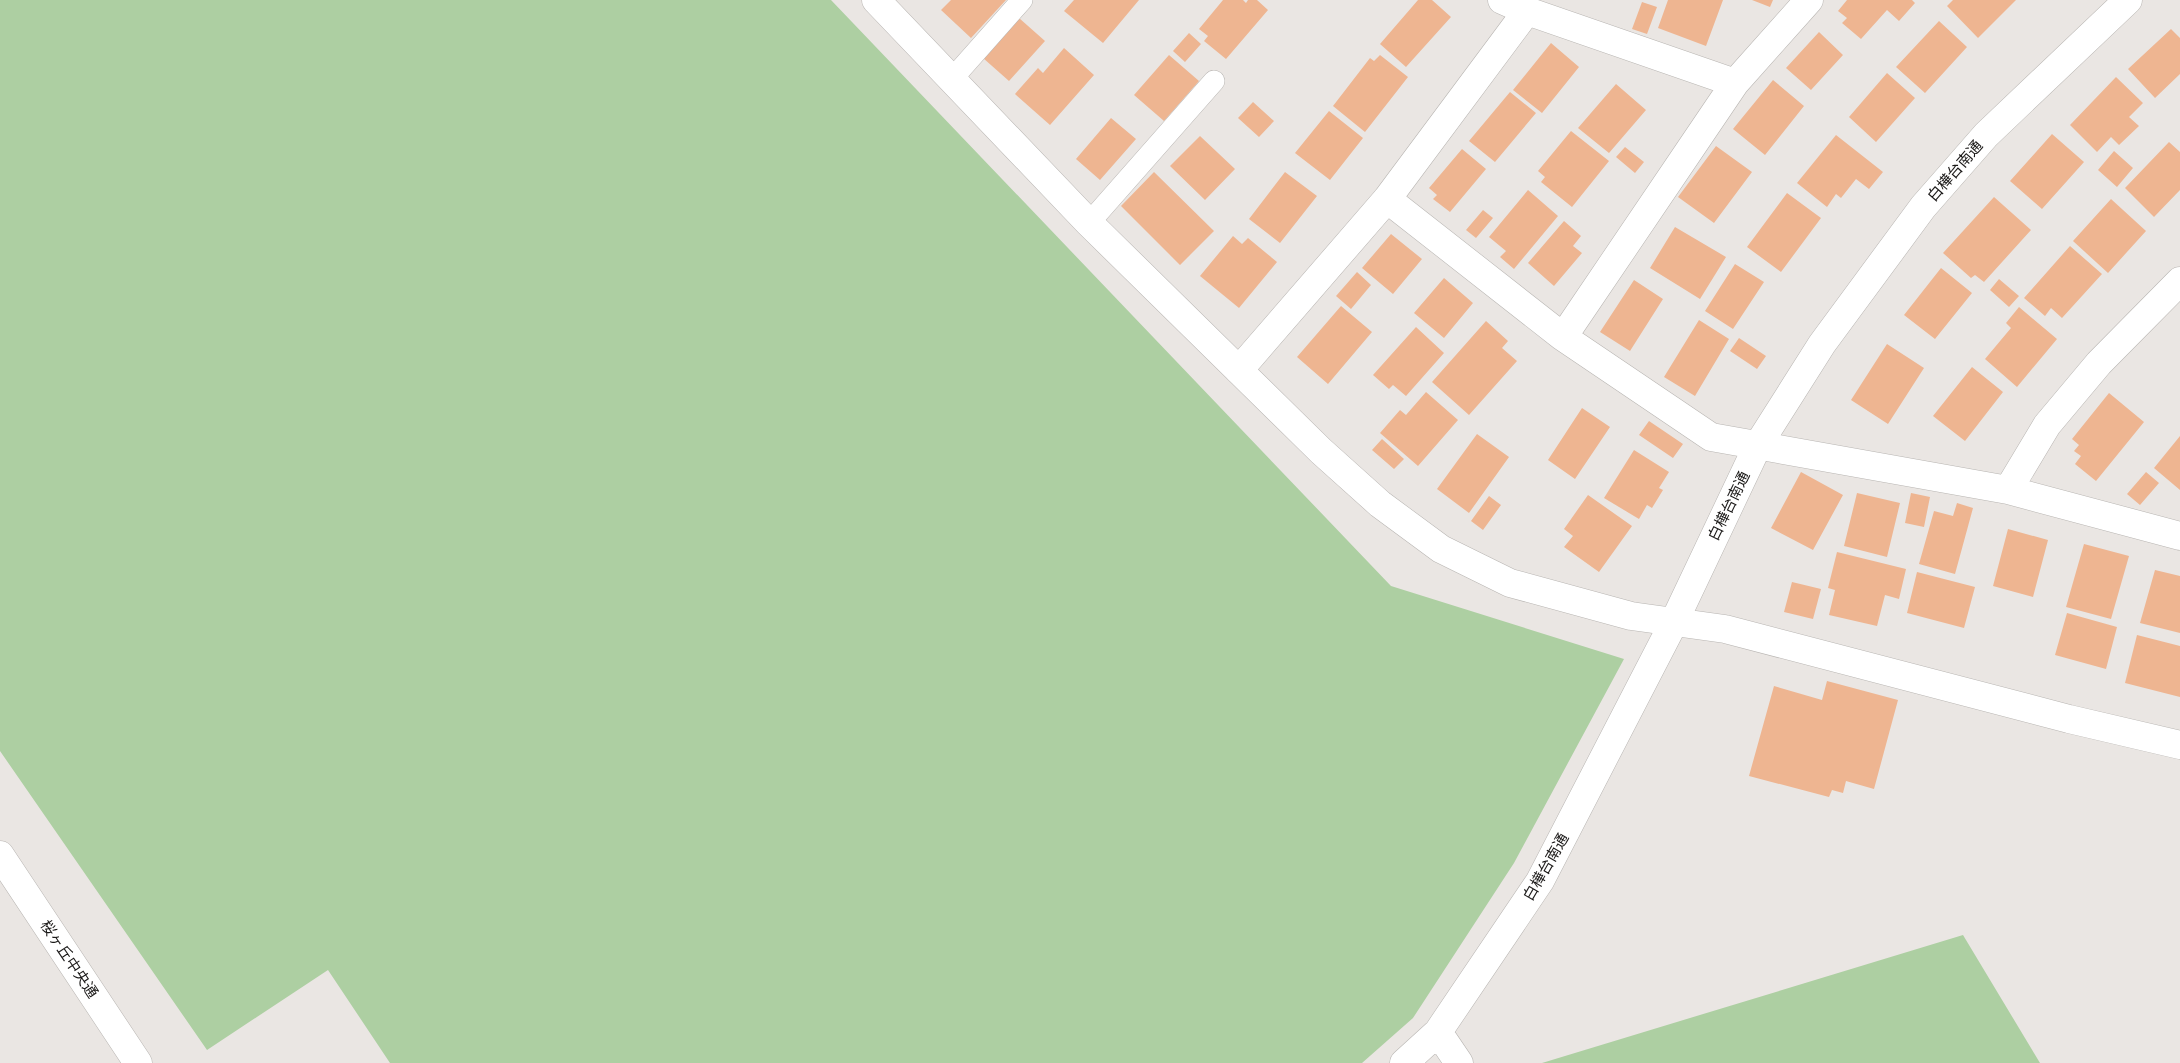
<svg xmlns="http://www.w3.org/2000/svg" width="2180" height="1063" viewBox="0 0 2180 1063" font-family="Barlow,'Noto Sans JP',sans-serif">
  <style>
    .green { fill: #adcfa2 }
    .building { fill: #eeb591 }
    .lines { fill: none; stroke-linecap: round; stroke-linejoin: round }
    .service-casing { stroke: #b8b5b2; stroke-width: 22 }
    .minor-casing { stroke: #b8b5b2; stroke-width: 29 }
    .tertiary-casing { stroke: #b8b5b2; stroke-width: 29 }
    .service { stroke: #fff; stroke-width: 21 }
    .minor { stroke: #fff; stroke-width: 28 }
    .tertiary { stroke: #fff; stroke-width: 28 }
    .labels { text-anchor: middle; stroke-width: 4; stroke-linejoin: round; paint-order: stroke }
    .street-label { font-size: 15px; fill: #1a1817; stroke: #fff }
  </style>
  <rect width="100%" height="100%" fill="#eae6e3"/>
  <path class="green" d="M0,0H831L1391,586L1624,659L1514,863L1413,1018L1362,1063H390L328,970L207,1050L0,751Z
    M1963,935L2040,1063H1542Z"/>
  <path class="building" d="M951,0H1006L971,38L941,10Z
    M1074,0H1139L1103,43L1064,11Z
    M1223,0H1243L1246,3L1248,0H1257L1268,10L1226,59L1204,41L1208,36L1199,29Z
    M1418,0H1432L1451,17L1406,67L1380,44Z
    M1668,0H1723L1706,46L1658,28Z
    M1752,0H1773L1770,7Z
    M1847,0H1912L1915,3L1899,21L1887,10L1861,39L1842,23L1847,18L1838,11Z
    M1953,0H2016L1978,38L1947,6Z
    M1642,2L1657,7L1647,34L1632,29Z
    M1019,18L1045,41L1009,81L983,58Z
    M1939,21L1967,47L1925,93L1896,67Z
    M2171,29L2180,38V74L2155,98L2128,69Z
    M1819,32L1843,55L1811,90L1786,68Z
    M1189,33L1201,44L1185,62L1173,51Z
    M1551,43L1579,67L1542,113L1513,90Z
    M1064,48L1094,75L1050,125L1015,94L1038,68L1043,73Z
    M1169,55L1199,81L1164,121L1134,95Z
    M1380,55L1408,77L1365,132L1333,106L1370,58L1374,61Z
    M1887,73L1915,98L1876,142L1849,117Z
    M2116,77L2143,103L2129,117L2139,126L2119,145L2111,137L2097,152L2070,125Z
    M1773,80L1804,106L1765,155L1733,129Z
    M1616,84L1646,110L1609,153L1578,128Z
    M1510,92L1536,113L1495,162L1469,141Z
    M1253,102L1274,121L1259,137L1238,118Z
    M1329,111L1363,138L1330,180L1295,153Z
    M1111,118L1136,139L1100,180L1076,159Z
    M1571,131L1609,161L1572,207L1541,182L1545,177L1538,171Z
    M2052,134L2084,162L2042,209L2010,181Z
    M1836,135L1883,172L1869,189L1856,179L1841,198L1836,194L1827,207L1797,183Z
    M1200,136L1235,169L1205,200L1170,166Z
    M2169,142L2180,152V190L2154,217L2125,188Z
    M1716,146L1752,172L1714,223L1678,197Z
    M1625,147L1644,162L1635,173L1616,157Z
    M1462,149L1486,169L1450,212L1433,199L1437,195L1429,188Z
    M2114,151L2133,168L2117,187L2098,170Z
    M1154,172L1214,231L1180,265L1121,206Z
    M1285,172L1317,196L1280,243L1249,219Z
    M1528,190L1558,216L1514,269L1500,257L1506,251L1489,237Z
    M1787,193L1821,218L1781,272L1747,247Z
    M1994,197L2031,230L1984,282L1975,275L1971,278L1943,253Z
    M2111,199L2146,231L2108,273L2073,241Z
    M1483,210L1493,218L1476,238L1466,230Z
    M1564,221L1581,236L1573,246L1582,253L1554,286L1528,263Z
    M1675,227L1726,257L1700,299L1650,268Z
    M1391,234L1422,259L1393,294L1362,268Z
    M1233,236L1242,244L1248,238L1277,262L1239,308L1200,276Z
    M2070,246L2102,274L2062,318L2051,308L2045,316L2024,298Z
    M1735,264L1764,282L1733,329L1705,311Z
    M1941,268L1972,293L1935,339L1904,315Z
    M1357,272L1371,285L1351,309L1336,296Z
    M1444,278L1473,303L1444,338L1414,313Z
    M1999,279L2019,296L2009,307L1990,290Z
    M1634,280L1663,299L1630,351L1600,332Z
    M1341,306L1372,332L1328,384L1297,357Z
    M2019,307L2057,339L2017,387L1985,359L2011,328L2006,323Z
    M1699,320L1729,339L1695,396L1664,377Z
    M1486,321L1508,341L1502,348L1517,361L1469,415L1432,382Z
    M1416,327L1444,353L1406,396L1393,385L1389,389L1373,375Z
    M1739,338L1766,356L1757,369L1730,351Z
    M1887,344L1924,368L1888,424L1851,400Z
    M1972,367L2003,392L1965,441L1933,416Z
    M1426,392L1458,420L1418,466L1380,433L1400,410L1406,415Z
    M2109,393L2144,422L2096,481L2075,464L2081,456L2074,451L2079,445L2072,439Z
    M1582,408L1610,427L1575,479L1548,460Z
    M1649,421L1683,444L1673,458L1639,435Z
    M1477,434L1509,457L1469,513L1437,489Z
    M2180,436V490L2154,468Z
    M1382,439L1404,459L1394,469L1372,450Z
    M1634,450L1669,472L1659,488L1663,490L1652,508L1647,505L1639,519L1604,498Z
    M1801,472L1843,495L1813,550L1771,528Z
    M2146,472L2159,483L2140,505L2127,494Z
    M1857,493L1900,503L1887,557L1844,546Z
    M1911,493L1930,497L1924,527L1905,523Z
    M1588,495L1632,526L1599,572L1564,547L1573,536L1564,529Z
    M1489,496L1501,505L1483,530L1471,521Z
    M1957,503L1973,508L1955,574L1919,564L1934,511L1953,516Z
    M2008,529L2048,540L2033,597L1993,586Z
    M2084,544L2129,556L2111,619L2066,607Z
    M1837,552L1906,569L1899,599L1885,595L1877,626L1829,615L1835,590L1828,588Z
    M2155,570L2180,576V633L2140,623Z
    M1917,572L1975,587L1964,628L1907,613Z
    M1792,582L1821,589L1813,619L1784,612Z
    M2067,613L2117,627L2106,669L2055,655Z
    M2137,635L2180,646V697L2125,683Z
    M1827,681L1898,700L1874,789L1846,781L1843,793L1832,790L1829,797L1749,776L1774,686L1822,700Z"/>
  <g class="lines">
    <defs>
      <path id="service" d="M952,79L1022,0
        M1089,223L1214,81"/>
      <path id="minor" d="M1502,0L1527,11L1735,83
        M1387,199L1563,337L1711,437L2008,490L2180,536
        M1563,337L1735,83L1809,0
        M1239,370L1387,199L1527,11
        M2008,490L2047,425L2099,363L2180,281
        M1438,1032L1459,1063
        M1404,1063L1438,1032L1540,881L1674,622L1758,445L1822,344L1923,207L1986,135L2128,0"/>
      <path id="tertiary" d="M876,0L1089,223L1321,451L1380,504L1441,549L1510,583L1631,616L1725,629L2069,719L2180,745
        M0,855L138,1063"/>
    </defs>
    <use href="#service" class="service-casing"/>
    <use href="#minor" class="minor-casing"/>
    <use href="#tertiary" class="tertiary-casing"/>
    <use href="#service" class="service"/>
    <use href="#minor" class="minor"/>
    <use href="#tertiary" class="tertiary"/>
  </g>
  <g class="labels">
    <g class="street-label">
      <text transform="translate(1955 171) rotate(-49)" y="5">白樺台南通</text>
      <text transform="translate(1729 506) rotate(-64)" y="5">白樺台南通</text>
      <text transform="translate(1546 867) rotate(-60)" y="5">白樺台南通</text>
      <text transform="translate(69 959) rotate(56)" y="5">桜ヶ丘中央通</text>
    </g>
  </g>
</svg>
